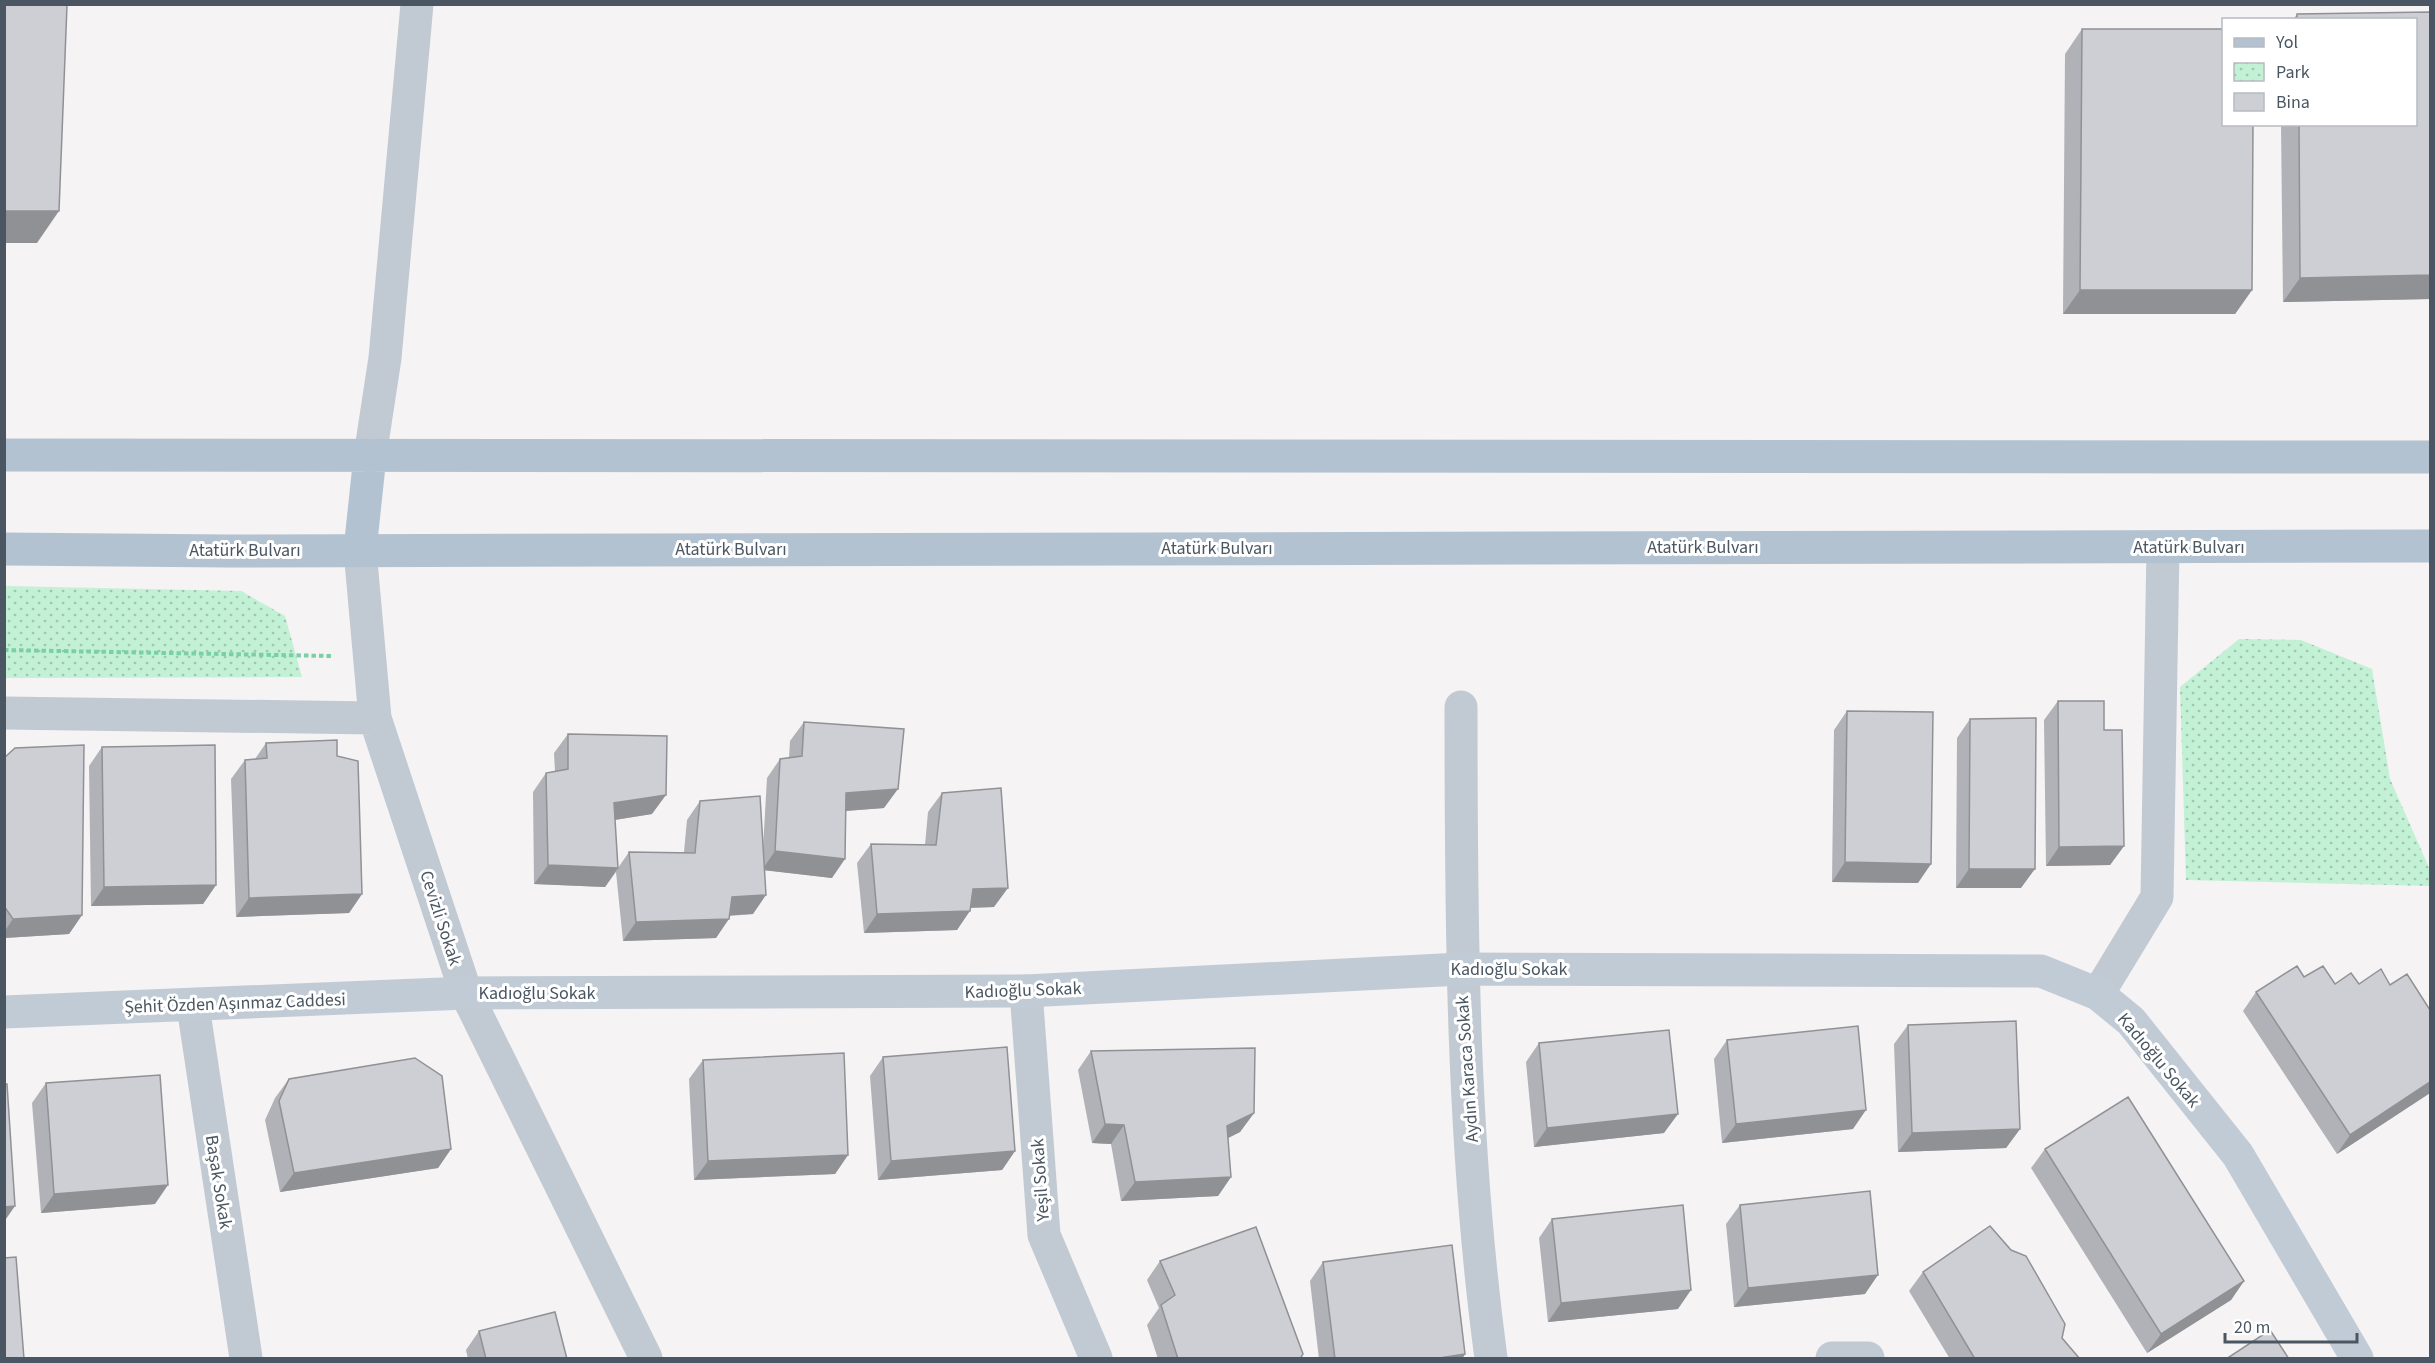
<svg xmlns="http://www.w3.org/2000/svg" width="2435" height="1363" viewBox="0 0 2435 1363" font-family="'Source Sans 3',sans-serif">
  <style>
    .park { fill: url(#park-dots) }
    .lines { fill: none; stroke-linecap: round; stroke-linejoin: round }
    .path { stroke: #7ad0a6; stroke-width: 4; stroke-dasharray: 4.5 3; stroke-linecap: butt }
    .street { stroke: #c1cad2; stroke-width: 33 }
    .secondary { stroke: #c1cbd6; stroke-width: 33 }
    .primary { stroke: #b3c2d1; stroke-width: 33 }
    .wall { fill: #b0b2b7 }
    .shaded-wall { fill: #909195 }
    .building { fill: #cdcfd5; stroke: #909195; stroke-width: 1.5 }
    .labels { text-anchor: middle; stroke-width: 6; stroke-linejoin: round; paint-order: stroke }
    .street-label { font-size: 18px; fill: #4a5661; stroke: #fff }
  </style>
  <defs>
    <pattern id="park-dots" width="8" height="8" patternUnits="userSpaceOnUse" patternTransform="scale(1.5)"><rect width="8" height="8" fill="#c3f1d5"/><path d="M2 2h.1M6 6h.1" fill="none" stroke="#a0c6b0" stroke-width="1.8" stroke-linecap="round"/></pattern>
  </defs>
  <rect width="100%" height="100%" fill="#f5f3f3"/>
  <path class="park" d="M5,586L241,591L285,616L302,677L5,678Z
    M2239,639L2301,640L2372,669L2390,779L2430,870V886L2186,880L2180,687Z"/>
  <g class="lines">
    <path class="path" d="M4,650L331,656"/>
    <path class="street" d="M370,456L385,358L417,4
      M360,550L375,718L466,993L646,1358
      M1461,707C1461,924 1462,1143 1491,1358
      M4,713L375,718
      M1026,991L1044,1235L1096,1358
      M2098,994L2157,897L2163,547
      M193,1006L246,1358
      M1832,1358H1868"/>
    <path class="secondary" d="M4,1012L466,993L1026,991L1461,969L2041,971L2098,994L2131,1021L2238,1155L2357,1358"/>
    <path class="primary" d="M4,455L2430,457
      M4,549L228,551L2430,546
      M360,550L370,456"/>
  </g>
  <path class="wall" d="M2430,12V299L2283,302L2281,124H2415V20H2293L2297,14Z
    M2082,29L2252,290L2235,314H2063L2065,54Z
    M2058,701L2104,730L2124,846L2110,865L2046,866L2044,720Z
    M1847,711L1918,883L1832,882L1834,730Z
    M1970,719L2021,888H1956L1957,738Z
    M804,722L884,808L845,811L832,878L765,870L753,914L729,916L716,938L623,941L616,872L605,887L534,884L533,792L546,773L555,771L554,753L568,734L652,814L615,820L618,868L629,852H684L687,820L700,801L763,848L767,778L780,759L789,758L790,741Z
    M266,743L362,894L349,913L236,917L231,779L245,760L255,759Z
    M102,747L216,885L203,904L91,906L89,766Z
    M4,758L82,915L69,934L4,938Z
    M942,793L994,907L970,908L957,930L864,933L857,863L871,844L925,845L928,812Z
    M2304,977L2335,984L2390,985L2430,1010V1093L2337,1154L2243,1011L2256,992Z
    M1908,1025L2020,1129L2006,1148L1898,1152L1894,1044Z
    M1727,1040L1853,1129L1722,1143L1714,1059Z
    M1539,1043L1664,1133L1534,1147L1526,1062Z
    M1091,1051L1254,1113L1240,1132L1228,1138L1231,1177L1218,1196L1121,1201L1111,1144L1092,1143L1078,1070Z
    M883,1057L1015,1151L1002,1170L878,1180L870,1076Z
    M703,1060L848,1155L835,1174L694,1180L689,1079Z
    M289,1079L451,1149L438,1168L280,1192L265,1120L275,1098Z
    M46,1083L155,1204L41,1213L32,1103Z
    M2045,1149L2244,1281L2231,1300L2147,1353L2031,1168Z
    M1740,1205L1865,1294L1734,1307L1726,1224Z
    M1552,1219L1678,1309L1548,1322L1539,1238Z
    M1160,1261L1300,1359H1158L1147,1325L1159,1308L1147,1280Z
    M1323,1262L1465,1354L1462,1359H1319L1310,1281Z
    M1923,1272L2062,1338L2080,1359H1950L1909,1291Z
    M479,1331L567,1359H468L466,1350Z"/>
  <path class="shaded-wall" d="M4,211H59L37,243H4Z
    M2430,275V299L2283,302L2300,278Z
    M2080,290H2252L2235,314H2063Z
    M898,789L884,808L832,812L846,793Z
    M666,795L652,814L601,822L614,803Z
    M2124,846L2110,865L2046,866L2059,847Z
    M775,851L845,859L832,878L762,870Z
    M1845,862L1931,864L1918,883L1832,882Z
    M548,865L618,868L605,887L534,884Z
    M1969,869H2035L2021,888H1956Z
    M216,885L203,904L91,906L104,887Z
    M1008,888L994,907L960,908L973,889Z
    M362,894L349,913L236,917L249,898Z
    M766,895L753,914L718,916L732,897Z
    M970,911L957,930L864,933L877,914Z
    M82,915L69,934L4,938V932L13,919Z
    M729,919L716,938L623,941L636,922Z
    M2430,1082V1093L2337,1154L2350,1135Z
    M1866,1110L1853,1129L1722,1143L1736,1124Z
    M1254,1113L1240,1132L1214,1145L1227,1126Z
    M1678,1114L1664,1133L1534,1147L1547,1128Z
    M1105,1124L1124,1125L1111,1144L1092,1143Z
    M2020,1129L2006,1148L1898,1152L1912,1133Z
    M451,1149L438,1168L280,1192L294,1173Z
    M1015,1151L1002,1170L878,1180L891,1161Z
    M848,1155L835,1174L694,1180L708,1161Z
    M1231,1177L1218,1196L1121,1201L1135,1182Z
    M168,1185L155,1204L41,1213L54,1194Z
    M15,1206L6,1219H4V1207Z
    M1878,1275L1865,1294L1734,1307L1748,1288Z
    M2244,1281L2231,1300L2147,1353L2161,1334Z
    M1691,1290L1678,1309L1548,1322L1561,1303Z
    M1465,1354L1462,1359H1433Z"/>
  <path class="building" d="M4,4L67,5L59,211H4Z
    M2430,12V275L2300,278L2299,124H2415V20H2297V14Z
    M2082,29H2223V124H2253L2252,290H2080Z
    M2058,701H2104V730H2122L2124,846L2059,847Z
    M1847,711L1933,712L1931,864L1845,862Z
    M2036,718L2035,869H1969L1970,719Z
    M804,722L904,729L898,789L846,793L845,859L775,851L780,759L802,756Z
    M568,734L667,736L666,795L614,803L618,868L548,865L546,773L568,769Z
    M337,740V756L358,761L362,894L249,898L245,760L267,758L266,743Z
    M84,745L82,915L13,919L4,906V758L15,748Z
    M215,745L216,885L104,887L102,747Z
    M1001,788L1008,888L973,889L970,911L877,914L871,844L936,845L942,793Z
    M760,796L766,895L732,897L729,919L636,922L629,852L695,853L700,801Z
    M2297,966L2304,977L2323,966L2335,984L2351,973L2359,984L2381,969L2390,985L2407,974L2430,1010V1082L2350,1135L2256,992Z
    M2016,1021L2020,1129L1912,1133L1908,1025Z
    M1858,1026L1866,1110L1736,1124L1727,1040Z
    M1669,1030L1678,1114L1547,1128L1539,1043Z
    M1007,1047L1015,1151L891,1161L883,1057Z
    M1255,1048L1254,1113L1227,1126L1231,1177L1135,1182L1124,1125L1105,1124L1091,1051Z
    M844,1053L848,1155L708,1161L703,1060Z
    M415,1058L442,1076L451,1149L294,1173L279,1101L289,1079Z
    M160,1075L168,1185L54,1194L46,1083Z
    M4,1084H7L15,1206L4,1207Z
    M2128,1097L2244,1281L2161,1334L2045,1149Z
    M1870,1191L1878,1275L1748,1288L1740,1205Z
    M1683,1205L1691,1290L1561,1303L1552,1219Z
    M1990,1226L2011,1250L2026,1256L2065,1324L2062,1338L2080,1359H1975L1923,1272Z
    M1256,1227L1303,1354L1300,1359H1178L1161,1305L1175,1295L1160,1261Z
    M1452,1245L1465,1354L1433,1359H1335L1323,1262Z
    M16,1257L24,1359H4V1258Z
    M555,1312L567,1359H486L479,1331Z
    M2270,1330L2289,1359H2226Z"/>
  <g class="labels">
    <g class="street-label">
      <text x="1703" y="553">Atatürk Bulvarı</text>
      <text x="2189" y="553">Atatürk Bulvarı</text>
      <text x="1217" y="554">Atatürk Bulvarı</text>
      <text x="731" y="555">Atatürk Bulvarı</text>
      <text x="245" y="556">Atatürk Bulvarı</text>
      <text transform="translate(441 918) rotate(72)" y="6">Cevizli Sokak</text>
      <text x="1509" y="975">Kadıoğlu Sokak</text>
      <text transform="translate(1023 990) rotate(-2)" y="6">Kadıoğlu Sokak</text>
      <text x="537" y="999">Kadıoğlu Sokak</text>
      <text transform="translate(235 1003) rotate(-2)" y="6">Şehit Özden Aşınmaz Caddesi</text>
      <text transform="translate(2159 1060) rotate(50)" y="6">Kadıoğlu Sokak</text>
      <text transform="translate(1467 1069) rotate(-94)" y="6">Aydın Karaca Sokak</text>
      <text transform="translate(1040 1180) rotate(-94)" y="6">Yeşil Sokak</text>
      <text transform="translate(219 1182) rotate(81)" y="6">Başak Sokak</text>
    </g>
  </g>
  <rect width="2435" height="1363" fill="none" stroke="#4a5661" stroke-width="12"/>
  <rect x="2222" y="18" width="195" height="108" fill="#ffffff" stroke="#b7bbc0" stroke-width="1.5"/>
  <rect x="2234" y="38" width="30" height="9" fill="#b3c2d1" stroke="#b7bbc0" stroke-width="1.5"/>
  <text x="2276" y="48" font-size="18" fill="#4a5661">Yol</text>
  <rect x="2234" y="63" width="30" height="18" fill="url(#park-dots)" stroke="#b7bbc0" stroke-width="1.5"/>
  <text x="2276" y="78" font-size="18" fill="#4a5661">Park</text>
  <rect x="2234" y="93" width="30" height="18" fill="#cdcfd5" stroke="#b7bbc0" stroke-width="1.5"/>
  <text x="2276" y="108" font-size="18" fill="#4a5661">Bina</text>
  <path d="M2225 1333v9h132v-9" fill="none" stroke="#4a5661" stroke-width="3"/>
  <text x="2234" y="1333" font-size="18" fill="#4a5661" stroke="#ffffff" stroke-width="4.5" paint-order="stroke">20 m</text>
</svg>
